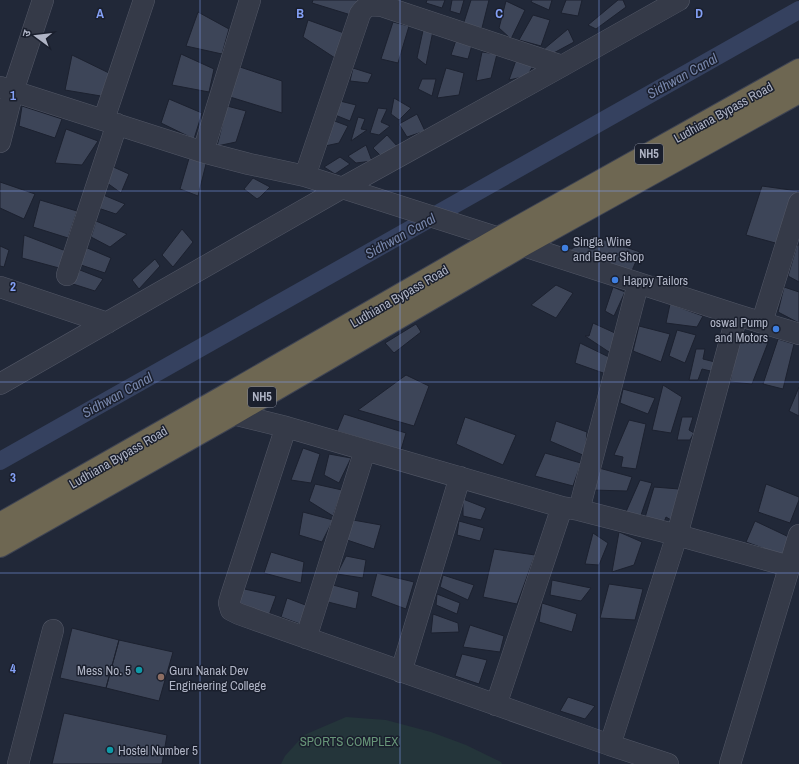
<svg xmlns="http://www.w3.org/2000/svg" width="799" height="764" viewBox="0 0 799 764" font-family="'Archivo Narrow','Noto Sans Devanagari',sans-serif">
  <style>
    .green { fill: #24353a }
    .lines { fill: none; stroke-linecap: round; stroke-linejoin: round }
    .canal { stroke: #35415f; stroke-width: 18 }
    .building { fill: #3d4558; stroke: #1c212f }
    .minor-casing { stroke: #525766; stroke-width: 22 }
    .highway-casing { stroke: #3f4453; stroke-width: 24 }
    .minor { stroke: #353a48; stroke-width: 21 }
    .highway { stroke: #6e6752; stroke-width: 22 }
    .grid { fill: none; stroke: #84a0f5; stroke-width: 1; stroke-opacity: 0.55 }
    .shop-dot { fill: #3f7fe0; stroke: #1a1f2d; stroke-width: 1.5 }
    .culture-dot { fill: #0f9aa8; stroke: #1a1f2d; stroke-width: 1.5 }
    .education-dot { fill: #8d6e63; stroke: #1a1f2d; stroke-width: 1.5 }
    .labels { text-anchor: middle; stroke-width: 3; stroke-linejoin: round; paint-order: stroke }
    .shield { fill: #1a1f2d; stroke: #828797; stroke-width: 1 }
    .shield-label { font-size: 12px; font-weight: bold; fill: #afb4c5 }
    .street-label { font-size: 13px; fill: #afb4c5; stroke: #1a1f2d }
    .poi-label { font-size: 13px; fill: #afb4c5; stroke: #1a1f2d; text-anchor: start }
    .park-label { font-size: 13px; fill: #679578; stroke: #1a1f2d }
    .water-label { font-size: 14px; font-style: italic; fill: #7887ac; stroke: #1a1f2d }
    .grid-label { font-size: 13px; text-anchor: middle; font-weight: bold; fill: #84a0f5; stroke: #1a1f2d; stroke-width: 3; stroke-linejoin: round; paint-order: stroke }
  </style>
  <rect width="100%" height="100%" fill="#212838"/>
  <path class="green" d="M346,717L386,720L431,732L466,745L501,762L502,764H281L285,756L304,735Z"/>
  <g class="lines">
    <path class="canal" d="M0,461L799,10"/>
  </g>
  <path class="building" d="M313,0H359L351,15L312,3Z
    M427,0H445L442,8L426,3Z
    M452,0H464L460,14L450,11Z
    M471,0H489L482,28L463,25Z
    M532,0H552L549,10L531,2Z
    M566,0H582L578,16L561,13Z
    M618,0H623L626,7L596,29L588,25Z
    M506,1L525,10L511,39L499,28Z
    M198,12L229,29L222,54L186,46Z
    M533,15L550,20L541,46L519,40Z
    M308,20L344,33L335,58L303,37Z
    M393,22L409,26L398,63L381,59Z
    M424,26L433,31L426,65L417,58Z
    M568,29L574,42L550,55L544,49Z
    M456,40L472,45L468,59L451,55Z
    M482,52L497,54L491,78L476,81Z
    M181,54L214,69L209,92L172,85Z
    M72,55L109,73L101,96L65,90Z
    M516,60L533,66L527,76L509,80Z
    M240,67L282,81V113L230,97Z
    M353,68L372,74L368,83L350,81Z
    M446,68L464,73L459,95L437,98Z
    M422,79H436L432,96L418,89Z
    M394,98L411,108L399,120L391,114Z
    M169,99L202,113L194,139L161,123Z
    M340,101L356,105L350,121L335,115Z
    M22,106L62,119L55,138L19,126Z
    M227,106L246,111L236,142L217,146Z
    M378,108L387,109L381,122L390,126L379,135L370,133Z
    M417,114L425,131L407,137L399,124Z
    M358,117L365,119L361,129L367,130L351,141Z
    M332,120L348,126L339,143L325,146Z
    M66,129L98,141L82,165L55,163Z
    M387,135L398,147L381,156L373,148Z
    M366,145L372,161L356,163L348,156Z
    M190,155L206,164L198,196L180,189Z
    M340,157L350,164L335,174L324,167Z
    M109,165L129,174L121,193L103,180Z
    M253,178L270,187L260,197L257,199L244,189Z
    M0,182L35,194L24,219L0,208Z
    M762,186L798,191L779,244L746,235Z
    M101,194L125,204L116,214L98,208Z
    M40,200L77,211L68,238L33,227Z
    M96,221L127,234L110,247L91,237Z
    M182,229L193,242L173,267L162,255Z
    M24,235L66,251L59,268L22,258Z
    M593,236L640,252L631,273L568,251Z
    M797,245H799V282L788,276Z
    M0,246L9,250L4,267L0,266Z
    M85,247L111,258L105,273L78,264Z
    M155,259L160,266L139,289L132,280Z
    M80,270L103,279L95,291L73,284Z
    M556,285L573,293L556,318L531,305Z
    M613,287L625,292L614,316L605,311Z
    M784,287L799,292V323L778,312Z
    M670,304L703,316L697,327L666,323Z
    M593,323L615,333L612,354L585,336H589Z
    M416,324L421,332L394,353L385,343Z
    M639,326L670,334L661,362L633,351Z
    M677,330L696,335L685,363L669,356Z
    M741,331L769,340L752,384L730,382Z
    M778,339L794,344L783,389L763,384Z
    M580,343L611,358L606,374L575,363Z
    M696,349H705L703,359L719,363L715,372L702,369L698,380H689Z
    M406,375L429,386L414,426L358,410Z
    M663,385L682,397L671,433L652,430Z
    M799,387V416L789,411Z
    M623,389L655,398L648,414L620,403Z
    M344,414L406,433L401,450L337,431Z
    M465,417L516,435L503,465L456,444Z
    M682,417H693L689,430L694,433L690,440H677Z
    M629,420L646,424L636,469L621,467L623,457L614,455Z
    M556,421L587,432L585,456L550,441Z
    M303,448L320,454L311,483L291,480Z
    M545,453L581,463L573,486L535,476Z
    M329,454L351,458L339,483L324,475Z
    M599,468L632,477L627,491L592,490Z
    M640,480L652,483L640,518L625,514Z
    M315,484L342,490L333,516L309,501Z
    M766,484L799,497V500L790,523L758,512Z
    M654,487L679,489L671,520L666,517L663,525L644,521Z
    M463,499L486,508L481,520L463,516Z
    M303,512L333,520L322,542L299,535Z
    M353,520L381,525L374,549L347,540Z
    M459,521L484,528L480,541L457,535Z
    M755,521L791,538L782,555L746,542Z
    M619,532L642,542L634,565L612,572Z
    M593,533L608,543L599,565L585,564Z
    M494,549L535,555L517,604L483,597Z
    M271,552L304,562L301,583L264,573Z
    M346,556L366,560L363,578L337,574Z
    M377,573L414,582L406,609L371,596Z
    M443,575L474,585L468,600L440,587Z
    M552,580L591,588L581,601L550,595Z
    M609,584L643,589L635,620L600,618Z
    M333,585L359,592L356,609L328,602Z
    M240,588L276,596L268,618L238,605Z
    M437,594L460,603L457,614L436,605Z
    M287,598L308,606L300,624L281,617Z
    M542,603L577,614L572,632L539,622Z
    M433,614L458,623L459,632L431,633Z
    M470,625L504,636L500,652L463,647Z
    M72,628L119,640L106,688L60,678Z
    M119,640L173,652L159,701L106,688Z
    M462,654L487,660L479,684L455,676Z
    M568,697L595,706L585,719L560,711Z
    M64,713L167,735L162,764H52Z"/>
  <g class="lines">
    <defs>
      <path id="minor" d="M0,87L203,152L249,164L305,176L499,238L737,315L799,334
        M104,119L144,0
        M0,142L13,91L43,0
        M203,152L250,0
        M305,176L360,14C367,4 371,5 382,6L562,66
        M67,275L117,124
        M0,287L107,323
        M762,322L799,203
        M0,384L342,188L562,66L679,0
        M233,414L286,427L562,507L579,510L677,535L789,566
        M286,427L231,596L229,603L231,610L239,614L610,745
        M579,510L638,284
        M306,638L365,450
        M401,672L460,477
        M496,705L562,507
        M18,764L53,630
        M668,764L610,745L677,535L737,315
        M730,764L799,535"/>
      <path id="highway" d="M0,524L223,397L499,238L799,70
        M0,546L233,414L523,245L799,92"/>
    </defs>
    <use href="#minor" class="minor-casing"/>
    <use href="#highway" class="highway-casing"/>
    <use href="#minor" class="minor"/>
    <use href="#highway" class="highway"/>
  </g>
  <path class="grid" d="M200,0V764M400,0V764M599,0V764M0,191H799M0,382H799M0,573H799"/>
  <g class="shop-dot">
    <circle cx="565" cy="248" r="4"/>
    <circle cx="615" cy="280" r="4"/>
    <circle cx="776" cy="329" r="4"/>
  </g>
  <g class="culture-dot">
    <circle cx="139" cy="670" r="4"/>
    <circle cx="110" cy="750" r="4"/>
  </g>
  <circle class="education-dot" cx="161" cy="677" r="4"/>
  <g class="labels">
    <g class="shield">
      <rect x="635" y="144" width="28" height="20" rx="3"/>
      <rect x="248" y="387" width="28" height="20" rx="3"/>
    </g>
    <g class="shield-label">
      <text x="649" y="158">NH5</text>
      <text x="262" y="401">NH5</text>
    </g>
    <g class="street-label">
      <text transform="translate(723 112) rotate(-29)" y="5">Ludhiana Bypass Road</text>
      <text transform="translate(399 296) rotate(-30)" y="5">Ludhiana Bypass Road</text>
      <text transform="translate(118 457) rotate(-30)" y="5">Ludhiana Bypass Road</text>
    </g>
    <g class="poi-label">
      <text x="573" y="246">Singla Wine<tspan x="573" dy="15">and Beer Shop</tspan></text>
      <text x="623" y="285">Happy Tailors</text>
      <text x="768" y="327" text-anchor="end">oswal Pump<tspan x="768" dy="15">and Motors</tspan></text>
      <text x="131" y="675" text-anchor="end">Mess No. 5</text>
      <text x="169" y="675">Guru Nanak Dev<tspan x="169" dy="15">Engineering College</tspan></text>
      <text x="118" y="755">Hostel Number 5</text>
    </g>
    <g class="park-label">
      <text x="349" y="746">SPORTS COMPLEX</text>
    </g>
    <g class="water-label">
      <text transform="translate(682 76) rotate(-29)" y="5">Sidhwan Canal</text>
      <text transform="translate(400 236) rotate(-29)" y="5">Sidhwan Canal</text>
      <text transform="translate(117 395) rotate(-29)" y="5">Sidhwan Canal</text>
    </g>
  </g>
  <g class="grid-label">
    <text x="100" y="18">A</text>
    <text x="300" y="18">B</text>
    <text x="499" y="18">C</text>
    <text x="699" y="18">D</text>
    <text x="13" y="100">1</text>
    <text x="13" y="291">2</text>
    <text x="13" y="482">3</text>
    <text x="13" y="673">4</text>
  </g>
  <g transform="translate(36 36) rotate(285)" stroke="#1a1f2d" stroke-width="3" paint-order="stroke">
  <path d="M0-3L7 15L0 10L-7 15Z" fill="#afb4c5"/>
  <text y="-6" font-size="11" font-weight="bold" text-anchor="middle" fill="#afb4c5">उ</text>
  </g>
</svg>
